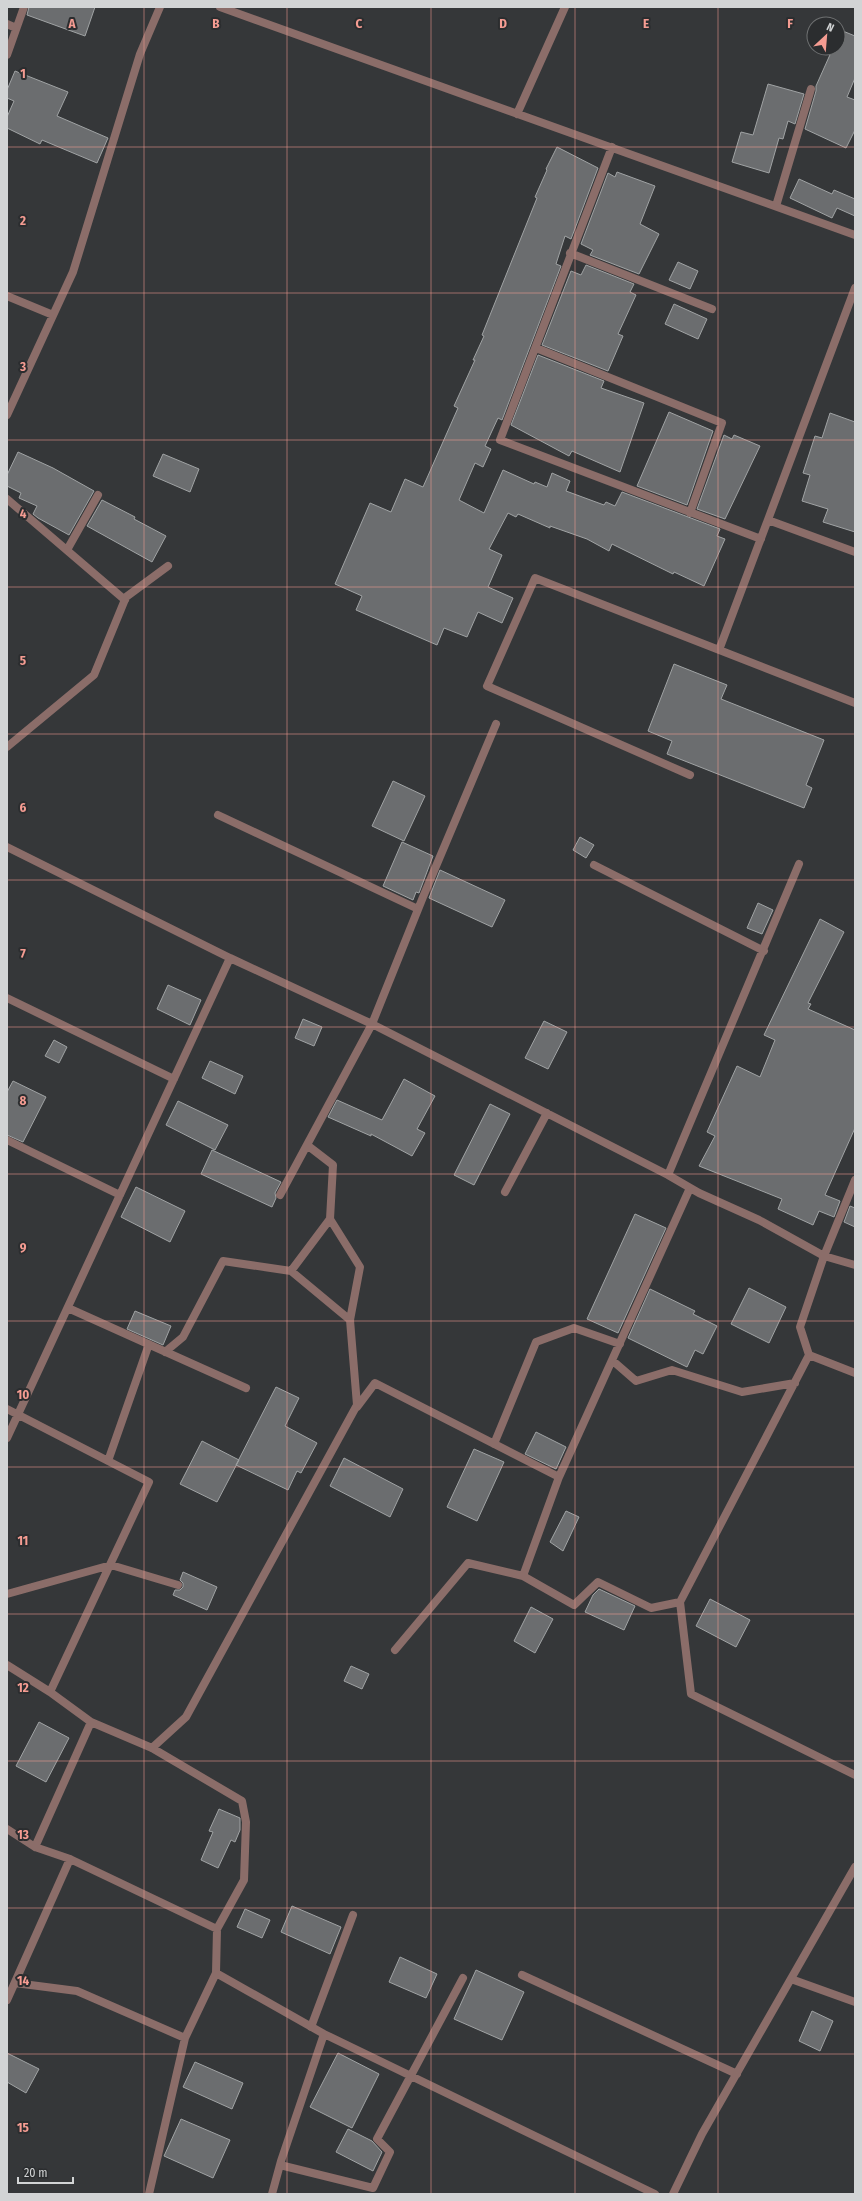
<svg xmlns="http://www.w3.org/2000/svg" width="862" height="2201" viewBox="0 0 862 2201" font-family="'Fira Sans Condensed',sans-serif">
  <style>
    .building { fill: #6b6d6f; stroke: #a0a3a4 }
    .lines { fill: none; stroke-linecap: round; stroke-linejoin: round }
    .street { stroke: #8b6d69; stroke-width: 8 }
    .grid { fill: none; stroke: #f59c92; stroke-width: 1; stroke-opacity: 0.55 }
    .grid-label { font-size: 13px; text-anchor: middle; font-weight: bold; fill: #f59c92; stroke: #2b2d2f; stroke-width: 4; stroke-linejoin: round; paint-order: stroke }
  </style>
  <rect width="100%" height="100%" fill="#353739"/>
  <path class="building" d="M29,7H95L85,36L27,15Z
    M838,29L855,36V78L847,97L855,100V130L846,148L805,129L816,91V86L833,48H838Z
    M15,71L68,92L57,116L108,138L97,163L42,140L40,144L7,128V117L14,101L7,98V90Z
    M768,84L804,94L795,124L788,121L783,139L779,138L769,173L732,162L741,132L753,135Z
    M557,147L598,168L571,239L565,236L556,264L561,266L502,420L498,418L485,446L491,449L483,467L475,463L459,500L484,513L503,470L534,484L535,482L547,487L552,473L570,481L566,491L604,505L606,502L615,506L622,492L720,529L717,536L725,539L704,586L674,572L673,574L612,544L609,551L587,539L550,526V528L518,514L516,517L508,513L489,549L502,555L488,587L513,598L502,623L478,612L467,637L444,628L437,645L356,610L362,596L335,584L370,503L391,512L405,479L423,487L458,408L454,406L475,360H473L484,336L482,335L537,198L535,197L547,170L546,169Z
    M617,172L655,186L640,224L659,234L639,274L590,255L593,250L581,244L608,173L615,177Z
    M799,179L832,194L834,190L855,199V216L837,208L832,218L790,198Z
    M678,262L698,271L690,289L669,280Z
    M586,265L634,284L630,292L636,295L618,334L623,336L608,371L542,345L571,271L581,275Z
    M674,304L707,319L698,339L665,324Z
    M538,355L604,381L601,388L644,403L620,472L572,451L569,456L511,425Z
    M669,412L713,431L687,505L637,486Z
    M830,413L855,422V532L823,522L828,509L802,501L810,475L803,473L815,436L822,438Z
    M724,435L732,439L734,435L760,446L725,519L697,509Z
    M18,452L53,468L94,491L69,535L38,518L33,514L37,506L19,498L21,493L7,486V475Z
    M163,454L199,469L190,492L153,476Z
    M102,500L135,517L134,519L166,536L152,562L87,526Z
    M674,664L727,685L721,699L824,740L806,785L812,788L804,808L667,754L672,741L648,731Z
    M393,781L425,796L404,841L372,826Z
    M580,837L594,845L586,858L573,850Z
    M402,842L433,856L419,893L416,892L413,900L383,886Z
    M440,870L505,900L492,927L429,898Z
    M758,903L773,910L762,934L747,928Z
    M820,919L844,932L808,1003L811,1004L808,1009L855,1030V1128L825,1195L840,1201L834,1217L819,1211L813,1225L778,1209L782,1199L699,1166L715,1136L707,1132L737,1066L760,1077L775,1040L764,1035Z
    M168,985L201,1000L190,1025L157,1009Z
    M303,1019L322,1027L314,1046L295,1038Z
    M544,1021L567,1032L548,1069L525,1058Z
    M54,1040L67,1047L59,1063L45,1056Z
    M210,1061L243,1076L235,1094L202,1078Z
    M404,1079L435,1096L417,1129L425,1133L412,1156L371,1134V1136L328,1117L337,1100L382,1120Z
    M13,1081L46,1097L23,1142L7,1135V1092Z
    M178,1101L228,1125L215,1150L166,1125Z
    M490,1104L510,1114L474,1185L454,1175Z
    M212,1150L281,1182L275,1193L276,1198L272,1207L201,1174Z
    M136,1187L185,1211L170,1242L121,1217Z
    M850,1206L855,1208V1227L844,1222Z
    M635,1214L666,1228L618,1333L587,1319Z
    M749,1288L786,1307L769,1343L731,1324Z
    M650,1289L695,1311L693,1314L717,1326L703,1354L695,1350L687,1367L628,1338Z
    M135,1311L171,1326L163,1345L127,1329Z
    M276,1387L299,1398L285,1426L317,1443L301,1473L297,1471L288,1490L236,1465Z
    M536,1432L566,1447L556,1469L525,1454Z
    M202,1441L239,1460L217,1502L180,1484Z
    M474,1449L504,1462L477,1521L447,1507Z
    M344,1458L403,1489L390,1517L330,1486Z
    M566,1511L579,1517L563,1551L550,1542Z
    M183,1572L217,1587L207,1610L173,1595L175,1590H180L183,1587V1583L180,1580Z
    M599,1589L635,1606L624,1630L585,1612L593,1595Z
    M710,1599L750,1620L736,1647L696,1626Z
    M531,1607L553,1619L535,1653L514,1641Z
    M351,1666L369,1674L362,1689L344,1681Z
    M39,1722L69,1738L46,1782L16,1766Z
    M219,1809L240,1818V1830L235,1842L231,1840L218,1868L201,1860L213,1832L209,1831Z
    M292,1906L341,1927L330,1954L281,1932Z
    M245,1909L270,1920L262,1938L237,1927Z
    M400,1957L437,1974L426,1998L389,1982Z
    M476,1970L524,1992L502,2040L454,2019Z
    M812,2011L833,2021L820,2051L799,2041Z
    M7,2053L39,2069L26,2093L7,2082Z
    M338,2053L379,2074L352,2128L310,2107Z
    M195,2062L243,2083L232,2109L183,2087Z
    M181,2119L230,2140L213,2178L164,2156Z
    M348,2129L372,2141L382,2152L373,2171L336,2152Z"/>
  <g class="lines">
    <path class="street" d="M220,7L855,235
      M7,24L16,28
      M7,55L24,7
      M517,114L565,7
      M612,147L500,440L761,539
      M776,206L811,89
      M570,253L712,309
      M7,296L53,315
      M536,348L722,423L690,513
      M7,415L73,272L140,54L160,7
      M7,499L125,600
      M768,520L855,552
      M67,550L98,495
      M719,650L855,288
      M7,747L94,675L126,597L168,566
      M690,775L487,686L535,578L855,703
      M218,815L418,909
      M7,847L230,958L372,1024L668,1175L699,1193L759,1220L824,1256L855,1265
      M594,865L764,951
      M7,998L174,1079
      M7,1140L120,1195
      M668,1175L799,864
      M505,1192L547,1113
      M280,1195L372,1024L423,897L496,724
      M291,1271L330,1219
      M68,1308L246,1388
      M165,1352L183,1337L223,1261L291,1271L350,1320
      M809,1355L855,1373
      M613,1361L636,1381L672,1370L742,1392L795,1383
      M357,1407L375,1383L559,1477
      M7,1409L149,1482L50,1692
      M7,1438L230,958
      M494,1444L536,1342L574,1328L620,1344
      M108,1461L149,1344
      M523,1576L559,1477L690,1188
      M7,1594L111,1565L178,1585
      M680,1602L809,1355L800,1327L824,1256L855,1180
      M395,1650L468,1563L523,1576L574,1605L598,1582L651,1608L680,1602L691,1694L855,1775
      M7,1665L50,1692L91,1722L152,1748L242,1801L246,1822L244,1880L217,1929
      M152,1748L186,1717L357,1405L350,1320L360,1267L330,1219L333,1165L307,1145
      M7,1829L35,1847L70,1859L217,1929L216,1973L185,2038L149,2194
      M35,1847L91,1722
      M216,1973L324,2034L655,2194
      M522,1975L737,2074
      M791,1979L855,2002
      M15,1983L77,1991L185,2038
      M7,2000L70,1859
      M311,2027L353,1915
      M280,2165L373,2188L390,2152L377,2139L463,1978
      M272,2194L281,2161L324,2034
      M673,2194L702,2134L855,1867"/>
  </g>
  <path class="grid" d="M144,7V2194M287,7V2194M431,7V2194M575,7V2194M718,7V2194M7,147H855M7,293H855M7,440H855M7,587H855M7,734H855M7,880H855M7,1027H855M7,1174H855M7,1321H855M7,1467H855M7,1614H855M7,1761H855M7,1908H855M7,2054H855"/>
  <g class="grid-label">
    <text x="72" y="28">A</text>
    <text x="216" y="28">B</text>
    <text x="359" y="28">C</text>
    <text x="503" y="28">D</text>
    <text x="646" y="28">E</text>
    <text x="790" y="28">F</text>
    <text x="23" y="78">1</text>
    <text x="23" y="225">2</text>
    <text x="23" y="371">3</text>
    <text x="23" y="518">4</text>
    <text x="23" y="665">5</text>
    <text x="23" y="812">6</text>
    <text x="23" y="958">7</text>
    <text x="23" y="1105">8</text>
    <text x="23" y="1252">9</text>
    <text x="23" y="1399">10</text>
    <text x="23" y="1545">11</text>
    <text x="23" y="1692">12</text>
    <text x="23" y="1839">13</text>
    <text x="23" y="1985">14</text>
    <text x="23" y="2132">15</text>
  </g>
  <rect width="862" height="2201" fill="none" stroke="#d2d4d5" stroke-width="16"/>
  <g transform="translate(826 36) rotate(26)"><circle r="19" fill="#2b2d2f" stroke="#6e7071"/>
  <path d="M0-3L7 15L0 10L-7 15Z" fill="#f59c92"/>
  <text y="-6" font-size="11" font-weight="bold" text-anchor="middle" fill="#d2d4d5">N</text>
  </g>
  <path d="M18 2177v6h55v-6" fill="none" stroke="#d2d4d5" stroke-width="2"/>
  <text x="24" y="2177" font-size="12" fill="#d2d4d5" stroke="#2b2d2f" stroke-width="3" paint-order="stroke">20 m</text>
</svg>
